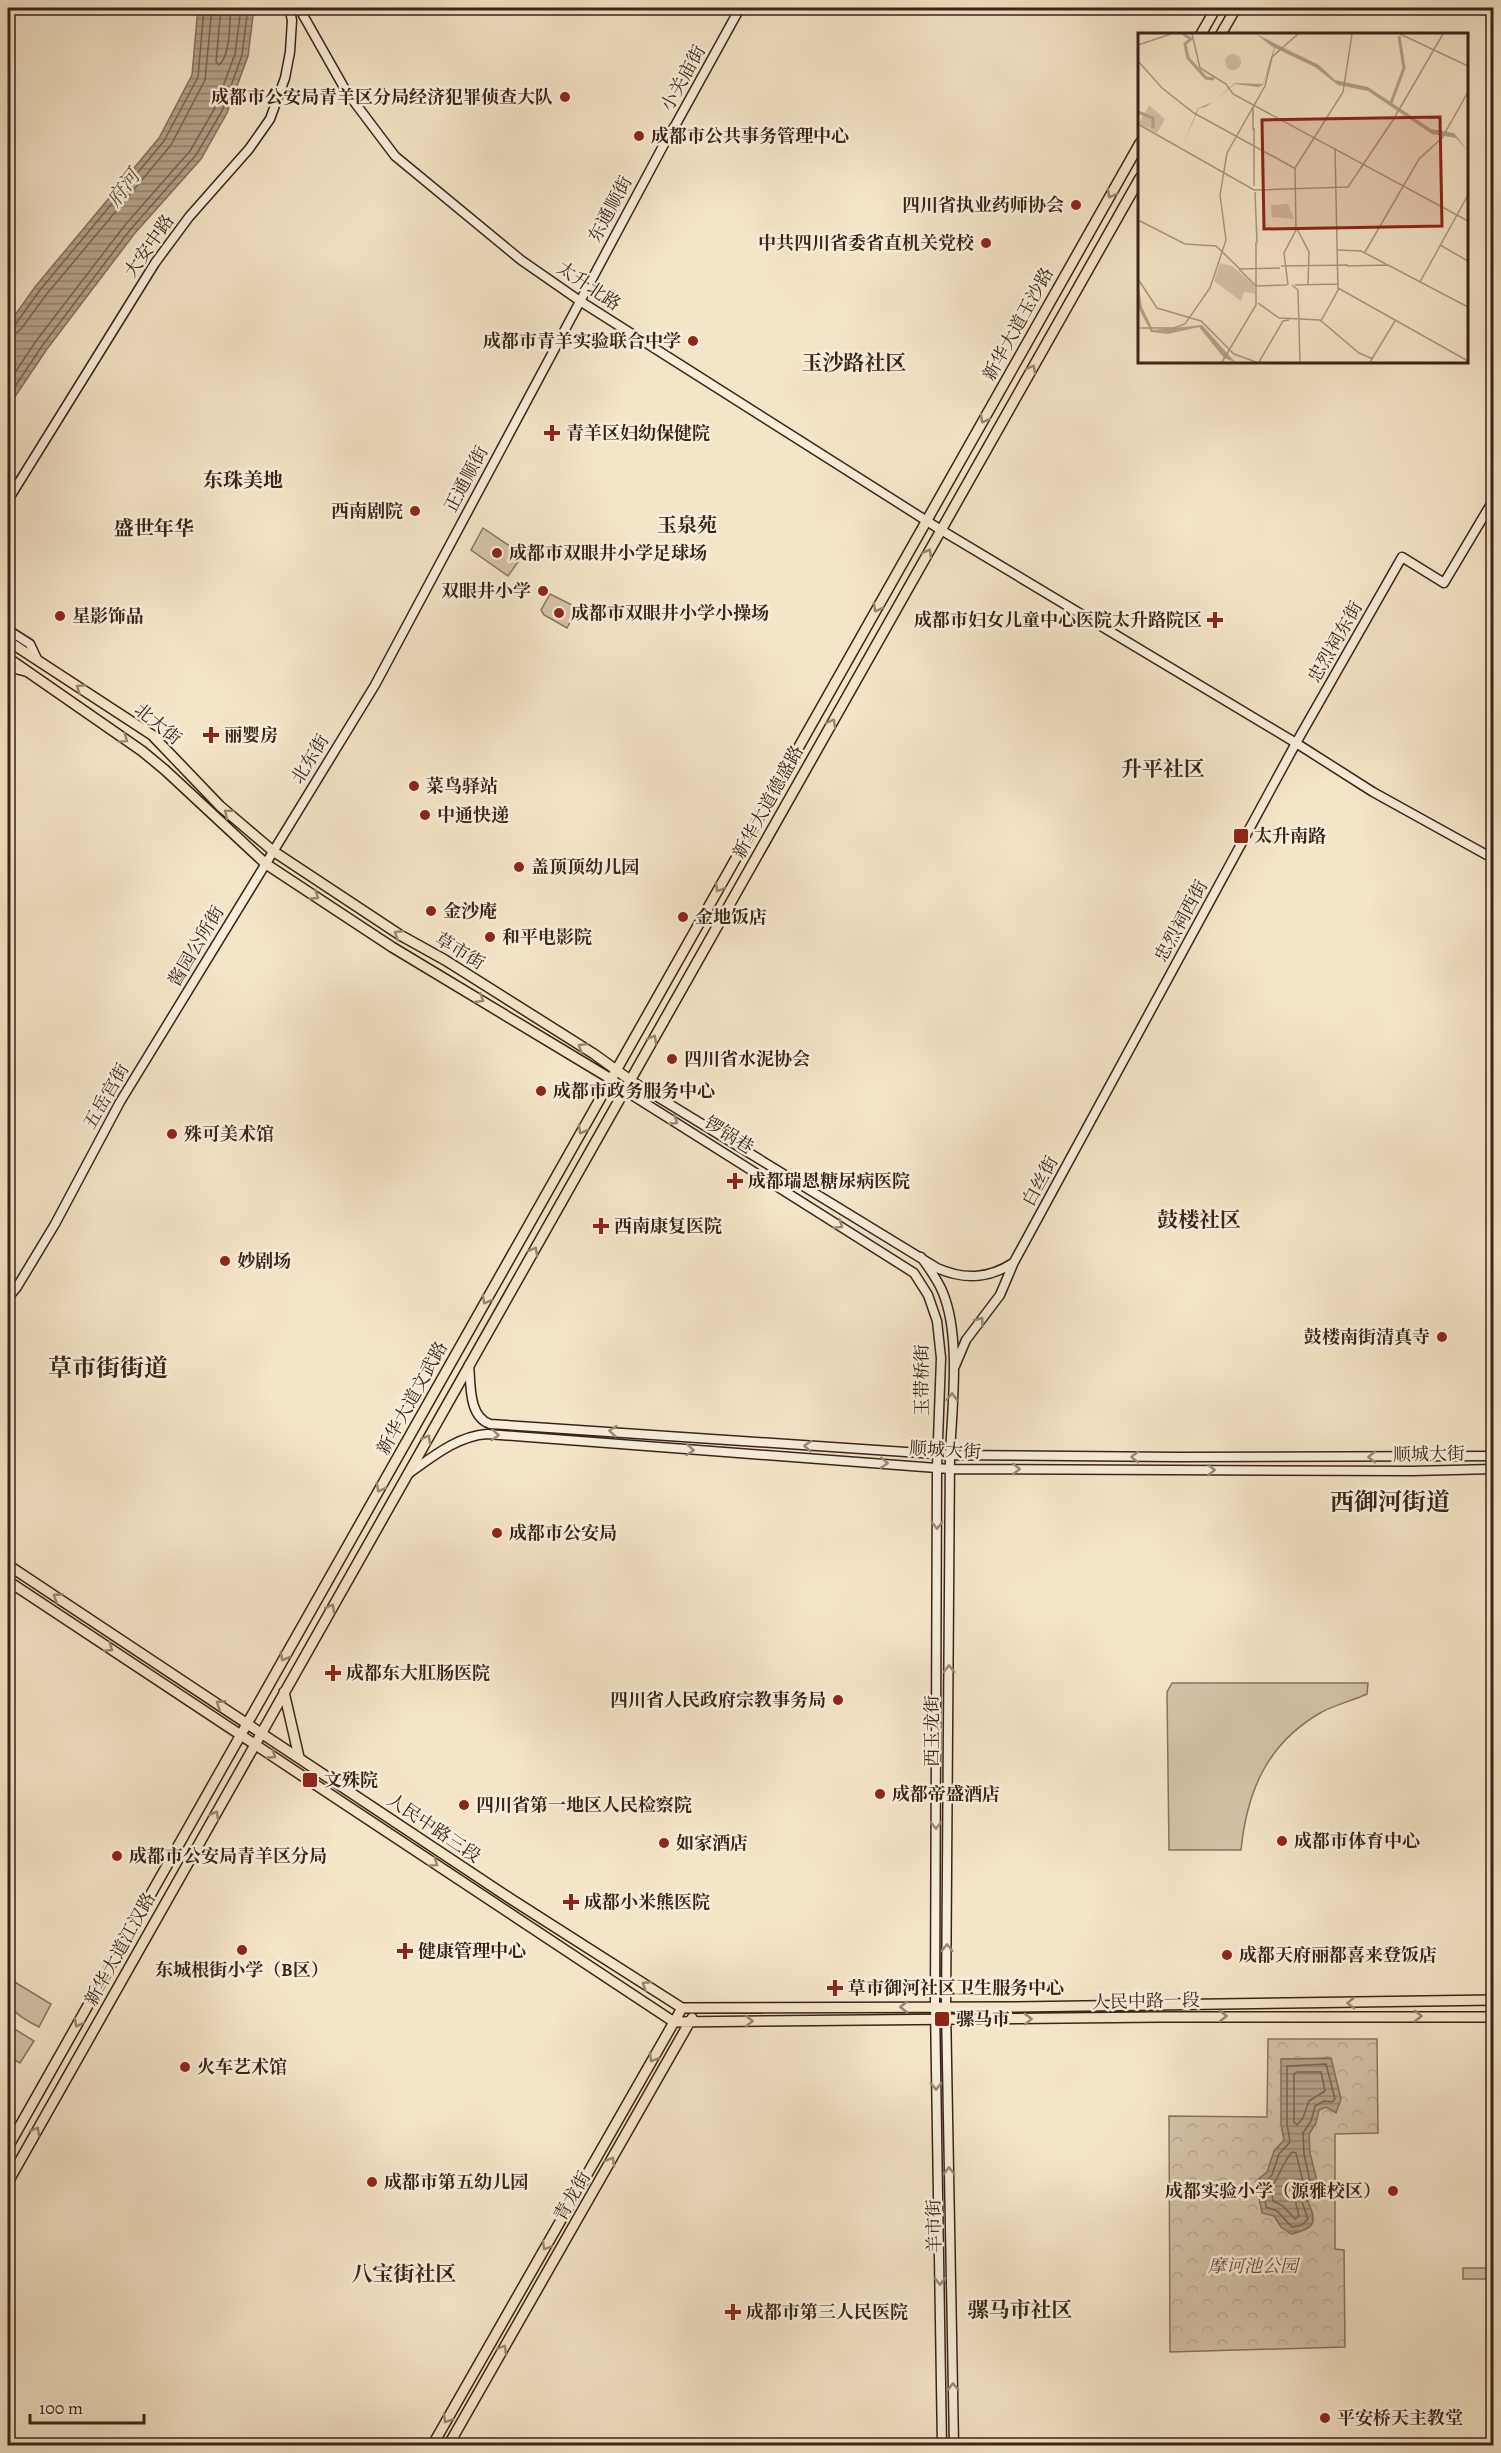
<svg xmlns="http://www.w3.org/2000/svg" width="1501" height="2453" viewBox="0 0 1501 2453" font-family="Alegreya,'Noto Serif SC',serif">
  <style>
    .green { fill: #d5c4aa; stroke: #887461; stroke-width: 1.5 }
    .park { fill: url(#park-crowns); stroke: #887461; stroke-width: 1.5 }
    .water { fill: url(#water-rules); stroke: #84705e; stroke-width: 1.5 }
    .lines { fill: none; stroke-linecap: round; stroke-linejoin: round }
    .shore { stroke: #786352; stroke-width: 1.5 }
    .secondary-casing { stroke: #3a2318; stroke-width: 11 }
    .primary-casing { stroke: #3a2318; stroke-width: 12 }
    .secondary { stroke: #f8eedb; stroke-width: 8 }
    .primary { stroke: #f5e5c8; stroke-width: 9 }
    .oneway { stroke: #988470 }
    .oneway2 { stroke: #99887a }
    .poi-dot { fill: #8f2418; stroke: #f8eedb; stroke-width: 2 }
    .labels { text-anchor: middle; stroke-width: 5; stroke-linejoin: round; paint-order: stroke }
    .street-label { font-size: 18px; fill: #3a2318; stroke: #f8eedb }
    .poi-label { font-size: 18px; font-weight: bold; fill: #3a2318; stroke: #f8eedb; text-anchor: start }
    .park-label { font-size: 18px; font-style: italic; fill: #614b3c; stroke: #f8eedb }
    .water-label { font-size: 20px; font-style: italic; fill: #655041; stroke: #f8eedb }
    .neighbourhood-label { font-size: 20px; font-weight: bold; fill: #3a2318; stroke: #f8eedb }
    .quarter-label { font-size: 21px; font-weight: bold; fill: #3a2318; stroke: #f8eedb }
    .district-label { font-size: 24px; font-weight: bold; fill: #3a2318; stroke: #f8eedb }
    .inset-river { fill: none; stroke: #b5a38c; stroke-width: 3 }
    .inset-road { fill: none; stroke: #aa9782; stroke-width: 1.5 }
    .view { fill: #8f2418; fill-opacity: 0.15; stroke: #8f2418; stroke-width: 3 }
    .inset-edge { fill: none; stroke: #3a2318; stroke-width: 3 }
  </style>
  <defs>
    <pattern id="park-crowns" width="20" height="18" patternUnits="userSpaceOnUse" patternTransform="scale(1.5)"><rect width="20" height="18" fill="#d5c4aa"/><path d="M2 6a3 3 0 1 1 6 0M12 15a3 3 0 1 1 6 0" fill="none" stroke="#b8a892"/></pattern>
    <pattern id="water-rules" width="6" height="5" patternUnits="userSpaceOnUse" patternTransform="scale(1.5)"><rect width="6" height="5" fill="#b5a38c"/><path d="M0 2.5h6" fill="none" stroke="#948471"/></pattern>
  </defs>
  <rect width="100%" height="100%" fill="#f5e5c8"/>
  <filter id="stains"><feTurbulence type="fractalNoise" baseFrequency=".00333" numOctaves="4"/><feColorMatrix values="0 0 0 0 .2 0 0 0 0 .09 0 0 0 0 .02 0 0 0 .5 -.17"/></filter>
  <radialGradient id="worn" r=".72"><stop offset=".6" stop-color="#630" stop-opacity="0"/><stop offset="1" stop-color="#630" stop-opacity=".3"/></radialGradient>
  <path class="green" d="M483,528L523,555L508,576L471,550Z
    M550,594L578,608L567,628L544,615L541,610Z
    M1172,1683H1368L1367,1694C1352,1701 1334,1705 1320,1713C1267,1744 1247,1791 1241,1850H1169L1167,1692Z
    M13,1981L51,2004L39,2027C19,2017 0,2007 13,1981Z
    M8,2025L34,2041L20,2063L8,2056Z
    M1463,2268H1488L1487,2279H1463Z"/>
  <path class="park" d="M1268,2039H1377L1378,2133L1335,2134V2249L1344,2250L1345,2347L1170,2352L1169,2116L1267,2117Z"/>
  <path class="water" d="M198,8H254L248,56L227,113L201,159L135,233L47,349L8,407V325L35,287L159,138L192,75Z
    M1331,2058L1341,2099L1336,2113L1326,2107L1319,2110L1316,2123L1309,2134L1310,2153L1317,2181L1314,2192L1307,2199C1317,2222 1317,2228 1291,2234L1281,2227L1274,2216L1262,2213L1256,2181L1267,2172L1274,2151L1284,2140L1281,2125V2059Z"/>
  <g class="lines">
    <path class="shore" d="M221,8L216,62L219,65C231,54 229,24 231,8
      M8,328L15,325L40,290L164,141L198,77L204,8
      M8,335L15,334L21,329L46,295L171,145L205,80L212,8
      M8,383L36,341L125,225L190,151L215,108L235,54L241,8
      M8,397L42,346L130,230L196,155L222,111L242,55L248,8
      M1326,2064L1335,2099L1332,2102L1324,2101L1315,2106L1311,2121L1303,2133L1304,2154L1310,2181L1309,2189L1301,2199L1308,2219L1302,2225L1292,2227L1277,2211L1266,2207L1263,2184L1272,2175L1279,2154L1290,2142L1287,2124V2066Z
      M1297,2072H1321L1325,2091L1309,2101L1303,2118L1297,2125L1294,2122V2074Z
      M1292,2152L1296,2153L1303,2182L1294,2196L1299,2216L1295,2219L1283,2206L1273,2201L1271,2188C1279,2177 1283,2162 1292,2152Z"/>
    <defs>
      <path id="secondary" d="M299,8L346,91L395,156L521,260L580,301L941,530L1296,743L1373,792L1494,859
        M8,500L155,263L189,217L249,149L270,119L285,78L290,52L292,20L289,8
        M8,630L30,644L37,659
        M8,667L27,672
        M630,1080L937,1268C964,1280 988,1279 1013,1263
        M624,1090L914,1273L928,1295L937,1321L941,1358L937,1467L935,2007L942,2446
        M921,1257C929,1268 938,1280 943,1293C961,1337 952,1407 950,1455L946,2007L954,2446
        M8,1298L17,1287L55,1224L120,1102L375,685L670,133L676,124L740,8
        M469,1365C471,1384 468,1416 490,1424L950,1455L1177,1457L1494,1456
        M955,1366L966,1340L1000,1295L1014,1262L1296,743L1402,557L1444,583L1494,499
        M408,1474C431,1458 457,1436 487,1434L950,1469L1412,1471L1494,1469"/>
      <path id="primary" d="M1201,34L1216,8
        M1221,34L1236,8
        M8,641L152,735L220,806L273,851L400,935L445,960L594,1054L630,1080
        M8,658L142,751L165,770L266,864L392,947L611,1079L624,1090
        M8,1565L511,1899L682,2008L1011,2007L1494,2000
        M8,1581L674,2022L1160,2017H1494
        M284,1692L299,1757
        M8,2147L1140,143
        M8,2182L1140,178
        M432,2446L682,2008
        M448,2446L692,2018"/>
    </defs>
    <use href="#secondary" class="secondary-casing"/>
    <use href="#primary" class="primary-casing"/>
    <use href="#secondary" class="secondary"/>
    <use href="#primary" class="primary"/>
  </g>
  <defs><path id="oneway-chevron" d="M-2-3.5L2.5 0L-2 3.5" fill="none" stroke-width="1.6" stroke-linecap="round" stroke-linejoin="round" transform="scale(1.5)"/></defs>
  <g class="oneway">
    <use href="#oneway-chevron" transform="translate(1111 194) rotate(119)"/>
    <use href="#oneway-chevron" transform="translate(1032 369) rotate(-61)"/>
    <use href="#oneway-chevron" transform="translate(984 419) rotate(119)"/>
    <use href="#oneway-chevron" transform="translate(928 553) rotate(-61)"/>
    <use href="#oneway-chevron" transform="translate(877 608) rotate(119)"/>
    <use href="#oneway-chevron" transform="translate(80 688) rotate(-147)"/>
    <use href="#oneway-chevron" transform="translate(832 723) rotate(-61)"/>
    <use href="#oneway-chevron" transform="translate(124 739) rotate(35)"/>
    <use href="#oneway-chevron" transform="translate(228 813) rotate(-140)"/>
    <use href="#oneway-chevron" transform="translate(719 888) rotate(120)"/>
    <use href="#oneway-chevron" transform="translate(315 896) rotate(33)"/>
    <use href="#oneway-chevron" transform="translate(398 934) rotate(-148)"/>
    <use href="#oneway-chevron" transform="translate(480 999) rotate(31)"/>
    <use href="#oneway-chevron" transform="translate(653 1039) rotate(-61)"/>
    <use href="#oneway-chevron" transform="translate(582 1047) rotate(-148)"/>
    <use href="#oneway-chevron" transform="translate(582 1130) rotate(119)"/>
    <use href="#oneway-chevron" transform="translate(534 1251) rotate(-61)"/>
    <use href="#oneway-chevron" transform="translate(486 1300) rotate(119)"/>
    <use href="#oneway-chevron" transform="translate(427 1439) rotate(-61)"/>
    <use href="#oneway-chevron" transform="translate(380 1488) rotate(119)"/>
    <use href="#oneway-chevron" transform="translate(57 1597) rotate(-147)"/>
    <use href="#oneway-chevron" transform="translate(331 1608) rotate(-61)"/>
    <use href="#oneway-chevron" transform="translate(109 1648) rotate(33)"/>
    <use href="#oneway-chevron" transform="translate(284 1657) rotate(119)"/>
    <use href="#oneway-chevron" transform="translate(220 1704) rotate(-147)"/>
    <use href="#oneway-chevron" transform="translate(272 1755) rotate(33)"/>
    <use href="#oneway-chevron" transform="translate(215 1815) rotate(-61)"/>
    <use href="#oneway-chevron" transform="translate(434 1863) rotate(34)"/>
    <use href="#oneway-chevron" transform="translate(646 1985) rotate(-148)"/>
    <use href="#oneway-chevron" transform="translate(1351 2003) rotate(179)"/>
    <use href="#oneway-chevron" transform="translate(904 2007) rotate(180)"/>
    <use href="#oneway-chevron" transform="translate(1223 2016)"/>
    <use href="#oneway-chevron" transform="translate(1418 2016) rotate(1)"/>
    <use href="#oneway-chevron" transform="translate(1028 2019) rotate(-1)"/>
    <use href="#oneway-chevron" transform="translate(749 2021)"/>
    <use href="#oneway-chevron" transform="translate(78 2023) rotate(119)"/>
    <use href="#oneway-chevron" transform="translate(653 2058) rotate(120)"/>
    <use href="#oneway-chevron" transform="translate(36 2131) rotate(-61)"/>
    <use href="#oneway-chevron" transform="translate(611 2161) rotate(-60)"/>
    <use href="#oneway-chevron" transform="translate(546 2246) rotate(120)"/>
    <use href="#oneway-chevron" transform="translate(503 2349) rotate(-60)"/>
    <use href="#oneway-chevron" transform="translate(447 2419) rotate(120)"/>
  </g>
  <g class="oneway2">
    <use href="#oneway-chevron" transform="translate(674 1121) rotate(32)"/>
    <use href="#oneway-chevron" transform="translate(839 1225) rotate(33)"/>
    <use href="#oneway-chevron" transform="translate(980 1321) rotate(-53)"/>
    <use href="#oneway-chevron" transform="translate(952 1397) rotate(-88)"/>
    <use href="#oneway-chevron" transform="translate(613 1431) rotate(-175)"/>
    <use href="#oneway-chevron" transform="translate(495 1435) rotate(4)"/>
    <use href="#oneway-chevron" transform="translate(808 1446) rotate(-176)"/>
    <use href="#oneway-chevron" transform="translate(690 1450) rotate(4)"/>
    <use href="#oneway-chevron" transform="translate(1135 1457) rotate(-179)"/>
    <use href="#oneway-chevron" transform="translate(1372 1457) rotate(-180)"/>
    <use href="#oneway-chevron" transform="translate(884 1463) rotate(4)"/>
    <use href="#oneway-chevron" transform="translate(1016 1469)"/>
    <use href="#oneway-chevron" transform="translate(1211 1470)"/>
    <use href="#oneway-chevron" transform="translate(937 1525) rotate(90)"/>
    <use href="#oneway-chevron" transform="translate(949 1669) rotate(-90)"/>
    <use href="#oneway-chevron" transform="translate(936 1825) rotate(90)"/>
    <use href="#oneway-chevron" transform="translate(947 1948) rotate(-90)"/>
    <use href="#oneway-chevron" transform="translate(936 2086) rotate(89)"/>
    <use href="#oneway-chevron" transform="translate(949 2171) rotate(-91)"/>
    <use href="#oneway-chevron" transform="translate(940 2281) rotate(89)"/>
    <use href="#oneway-chevron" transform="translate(953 2387) rotate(-91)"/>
  </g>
  <g class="poi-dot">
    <circle cx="565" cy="97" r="6"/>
    <circle cx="639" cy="136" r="6"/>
    <circle cx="1076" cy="205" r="6"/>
    <circle cx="986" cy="243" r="6"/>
    <circle cx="693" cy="341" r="6"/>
    <path d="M549 424h6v6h6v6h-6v6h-6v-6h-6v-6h6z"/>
    <circle cx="415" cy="511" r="6"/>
    <circle cx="497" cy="553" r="6"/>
    <circle cx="543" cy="591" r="6"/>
    <circle cx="559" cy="613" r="6"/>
    <circle cx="60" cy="616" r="6"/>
    <path d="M1212 611h6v6h6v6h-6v6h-6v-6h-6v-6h6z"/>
    <path d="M208 726h6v6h6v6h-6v6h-6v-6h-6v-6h6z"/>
    <circle cx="414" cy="786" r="6"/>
    <circle cx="425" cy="815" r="6"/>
    <rect x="1233" y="828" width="16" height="16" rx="3"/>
    <circle cx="519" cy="867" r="6"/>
    <circle cx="431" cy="911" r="6"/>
    <circle cx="683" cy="917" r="6"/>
    <circle cx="490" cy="937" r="6"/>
    <circle cx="672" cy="1059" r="6"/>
    <circle cx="541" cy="1091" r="6"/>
    <circle cx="172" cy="1134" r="6"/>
    <path d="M732 1172h6v6h6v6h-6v6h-6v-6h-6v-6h6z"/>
    <path d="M598 1217h6v6h6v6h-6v6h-6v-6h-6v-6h6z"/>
    <circle cx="225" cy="1261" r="6"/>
    <circle cx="1442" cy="1337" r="6"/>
    <circle cx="497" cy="1533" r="6"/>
    <path d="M330 1664h6v6h6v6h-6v6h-6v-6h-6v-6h6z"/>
    <circle cx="838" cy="1700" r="6"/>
    <rect x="302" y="1772" width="16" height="16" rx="3"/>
    <circle cx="880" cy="1794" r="6"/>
    <circle cx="464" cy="1805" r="6"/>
    <circle cx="1282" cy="1841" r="6"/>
    <circle cx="664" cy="1843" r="6"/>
    <circle cx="117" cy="1856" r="6"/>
    <path d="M568 1893h6v6h6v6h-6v6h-6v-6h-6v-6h6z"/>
    <circle cx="242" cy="1950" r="6"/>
    <path d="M402 1942h6v6h6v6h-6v6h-6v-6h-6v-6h6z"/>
    <circle cx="1227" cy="1955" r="6"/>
    <path d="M832 1979h6v6h6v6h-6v6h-6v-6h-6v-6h6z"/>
    <rect x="934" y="2011" width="16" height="16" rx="3"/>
    <circle cx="185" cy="2067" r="6"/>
    <circle cx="372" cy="2182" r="6"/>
    <circle cx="1393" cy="2191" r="6"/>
    <path d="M730 2303h6v6h6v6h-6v6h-6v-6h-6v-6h6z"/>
    <circle cx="1325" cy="2418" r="6"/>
  </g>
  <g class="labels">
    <g class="street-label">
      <text transform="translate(683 78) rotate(-61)" y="6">小关庙街</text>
      <text transform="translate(610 209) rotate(-62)" y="6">东通顺街</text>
      <text transform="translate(149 246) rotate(-55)" y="6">大安中路</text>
      <text transform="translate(589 286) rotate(34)" y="6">太升北路</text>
      <text transform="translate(1018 324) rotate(-61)" y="6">新华大道玉沙路</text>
      <text transform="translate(466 479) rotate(-62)" y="6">正通顺街</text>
      <text transform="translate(1335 642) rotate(-60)" y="6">忠烈祠东街</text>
      <text transform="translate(158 724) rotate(39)" y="6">北大街</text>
      <text transform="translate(310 759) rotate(-58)" y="6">北东街</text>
      <text transform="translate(768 802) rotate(-61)" y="6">新华大道德盛路</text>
      <text transform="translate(1181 921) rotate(-61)" y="6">忠烈祠西街</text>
      <text transform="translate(196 946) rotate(-59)" y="6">酱园公所街</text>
      <text transform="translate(460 951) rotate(31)" y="6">草市街</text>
      <text transform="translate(106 1096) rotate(-60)" y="6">五岳宫街</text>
      <text transform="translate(729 1135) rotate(32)" y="6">锣锅巷</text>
      <text transform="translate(1040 1181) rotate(-61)" y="6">白丝街</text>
      <text transform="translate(922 1380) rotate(-90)" y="6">玉带桥街</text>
      <text transform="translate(412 1398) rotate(-61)" y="6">新华大道文武路</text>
      <text transform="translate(945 1450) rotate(3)" y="6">顺城大街</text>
      <text transform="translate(1429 1454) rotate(-1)" y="6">顺城大街</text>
      <text transform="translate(932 1731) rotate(-90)" y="6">西玉龙街</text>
      <text transform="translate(434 1828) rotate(34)" y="6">人民中路三段</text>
      <text transform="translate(120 1949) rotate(-61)" y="6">新华大道江汉路</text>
      <text transform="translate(1146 2001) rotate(-1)" y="6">人民中路一段</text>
      <text transform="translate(572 2196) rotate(-60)" y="6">青龙街</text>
      <text transform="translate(934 2226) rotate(-91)" y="6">羊市街</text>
    </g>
    <g class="poi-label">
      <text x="553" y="103" text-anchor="end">成都市公安局青羊区分局经济犯罪侦查大队</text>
      <text x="651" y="142">成都市公共事务管理中心</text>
      <text x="1064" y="211" text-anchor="end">四川省执业药师协会</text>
      <text x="974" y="249" text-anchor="end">中共四川省委省直机关党校</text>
      <text x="681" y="347" text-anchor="end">成都市青羊实验联合中学</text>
      <text x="566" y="439">青羊区妇幼保健院</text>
      <text x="403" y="517" text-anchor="end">西南剧院</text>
      <text x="509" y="559">成都市双眼井小学足球场</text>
      <text x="531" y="597" text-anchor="end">双眼井小学</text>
      <text x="571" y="619">成都市双眼井小学小操场</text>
      <text x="72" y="622">星影饰品</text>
      <text x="1202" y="626" text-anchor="end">成都市妇女儿童中心医院太升路院区</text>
      <text x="224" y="741">丽婴房</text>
      <text x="426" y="792">菜鸟驿站</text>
      <text x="437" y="821">中通快递</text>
      <text x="1254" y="842">太升南路</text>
      <text x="531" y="873">盖顶顶幼儿园</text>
      <text x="443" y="917">金沙庵</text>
      <text x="695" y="923">金地饭店</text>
      <text x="502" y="943">和平电影院</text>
      <text x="684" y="1065">四川省水泥协会</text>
      <text x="553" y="1097">成都市政务服务中心</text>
      <text x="184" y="1140">殊可美术馆</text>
      <text x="748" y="1187">成都瑞恩糖尿病医院</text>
      <text x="614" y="1232">西南康复医院</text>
      <text x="237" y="1267">妙剧场</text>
      <text x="1430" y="1343" text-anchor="end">鼓楼南街清真寺</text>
      <text x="509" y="1539">成都市公安局</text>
      <text x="346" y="1679">成都东大肛肠医院</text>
      <text x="826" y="1706" text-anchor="end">四川省人民政府宗教事务局</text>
      <text x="324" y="1786">文殊院</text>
      <text x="892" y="1800">成都帝盛酒店</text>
      <text x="476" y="1811">四川省第一地区人民检察院</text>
      <text x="1294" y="1847">成都市体育中心</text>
      <text x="676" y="1849">如家酒店</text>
      <text x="129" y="1862">成都市公安局青羊区分局</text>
      <text x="584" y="1908">成都小米熊医院</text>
      <text x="418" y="1957">健康管理中心</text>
      <text x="1239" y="1961">成都天府丽都喜来登饭店</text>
      <text x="242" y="1976" text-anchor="middle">东城根街小学（B区）</text>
      <text x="848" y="1994">草市御河社区卫生服务中心</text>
      <text x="956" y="2025">骡马市</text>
      <text x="197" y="2073">火车艺术馆</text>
      <text x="384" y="2188">成都市第五幼儿园</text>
      <text x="1381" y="2197" text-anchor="end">成都实验小学（源雅校区）</text>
      <text x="746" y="2318">成都市第三人民医院</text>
      <text x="1337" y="2424">平安桥天主教堂</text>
    </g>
    <g class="park-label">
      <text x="1253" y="2272">摩诃池公园</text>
    </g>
    <g class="water-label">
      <text transform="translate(123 188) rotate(-53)" y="7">府河</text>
    </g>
    <g class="neighbourhood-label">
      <text x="243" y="487">东珠美地</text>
      <text x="687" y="532">玉泉苑</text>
      <text x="154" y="535">盛世年华</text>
    </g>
    <g class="quarter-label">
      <text x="854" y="370">玉沙路社区</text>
      <text x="1163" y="776">升平社区</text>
      <text x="1199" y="1227">鼓楼社区</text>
      <text x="404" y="2281">八宝街社区</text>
      <text x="1020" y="2317">骡马市社区</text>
    </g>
    <g class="district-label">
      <text x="108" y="1376">草市街街道</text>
      <text x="1390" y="1510">西御河街道</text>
    </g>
  </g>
  <g transform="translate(1138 33)">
    <rect width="330" height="330" fill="#f5e5c8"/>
    <path d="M87 29a8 8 0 1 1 16 0a8 8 0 1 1-16 0Z" fill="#d5c4aa"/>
    <path d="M11,72L27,86L19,100L1,90ZM150,171L156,186L134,184L133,172ZM82,230L94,233L116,252L118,261L106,259L103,268L76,248Z" fill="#d5c4aa"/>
    <path d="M118,1L181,32L197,47L230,54L293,96L316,100L330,118L318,105L294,101L230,58L200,52L177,34L137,15L125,52L120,54L97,51L75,69L67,74L61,75L44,114L60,75L75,69L97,50L125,51L136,15ZM0,250L4,274L15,297L64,292L97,329L86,325L61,294L30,301L13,299L0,274Z" fill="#b5a38c"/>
    <path class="inset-river" d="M45,1L53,6L47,11L50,25L68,45L76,46M253,70L266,35L261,3M0,79L15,85V95"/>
    <path class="inset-road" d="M54,1L62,35L88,51L95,61L330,188M262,1L330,33M0,12L33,1M0,28L24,55L56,80L158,136M115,75V97M0,91L116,157L210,154L255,87L305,1M116,95V153M117,159L119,210M0,187L47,211L78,213L102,236L142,235M159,196L171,219L170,252M302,212L330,228M200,217L223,218L248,231M227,219L281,126L304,105L330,59M143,233L210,232M209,233L250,232L330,274M101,236L118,253M0,246L19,275L63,288L96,321L118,329M282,249L330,162M150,252L146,220L158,197L157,135L205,59L214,1M154,252L160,257L162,329M157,252L200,251M118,253L149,252M200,255L330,328M120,270L141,285L182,287L221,320L235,326M183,288L200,257L197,116M0,295H36L47,291L72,255L88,207L82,162L89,120L127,53L134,24L160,1M84,329L118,272V209M121,329L145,288L151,287M232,329L257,288"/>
    <path class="view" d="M302,84L304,193L126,196L124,87Z"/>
    <rect width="330" height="330" class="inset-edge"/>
  </g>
  <rect width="1501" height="2453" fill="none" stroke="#f5e5c8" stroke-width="30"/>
  <rect x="9" y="9" width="1483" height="2435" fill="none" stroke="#3a2318" stroke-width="3"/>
  <rect x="15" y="15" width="1471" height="2423" fill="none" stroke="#3a2318" stroke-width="1.5"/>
  <path d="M30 2414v9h114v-9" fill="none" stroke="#3a2318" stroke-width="3"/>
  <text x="39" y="2414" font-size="18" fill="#3a2318" stroke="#f8eedb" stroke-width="4.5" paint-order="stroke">100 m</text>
  <rect width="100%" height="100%" filter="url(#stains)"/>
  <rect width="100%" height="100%" fill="url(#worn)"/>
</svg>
